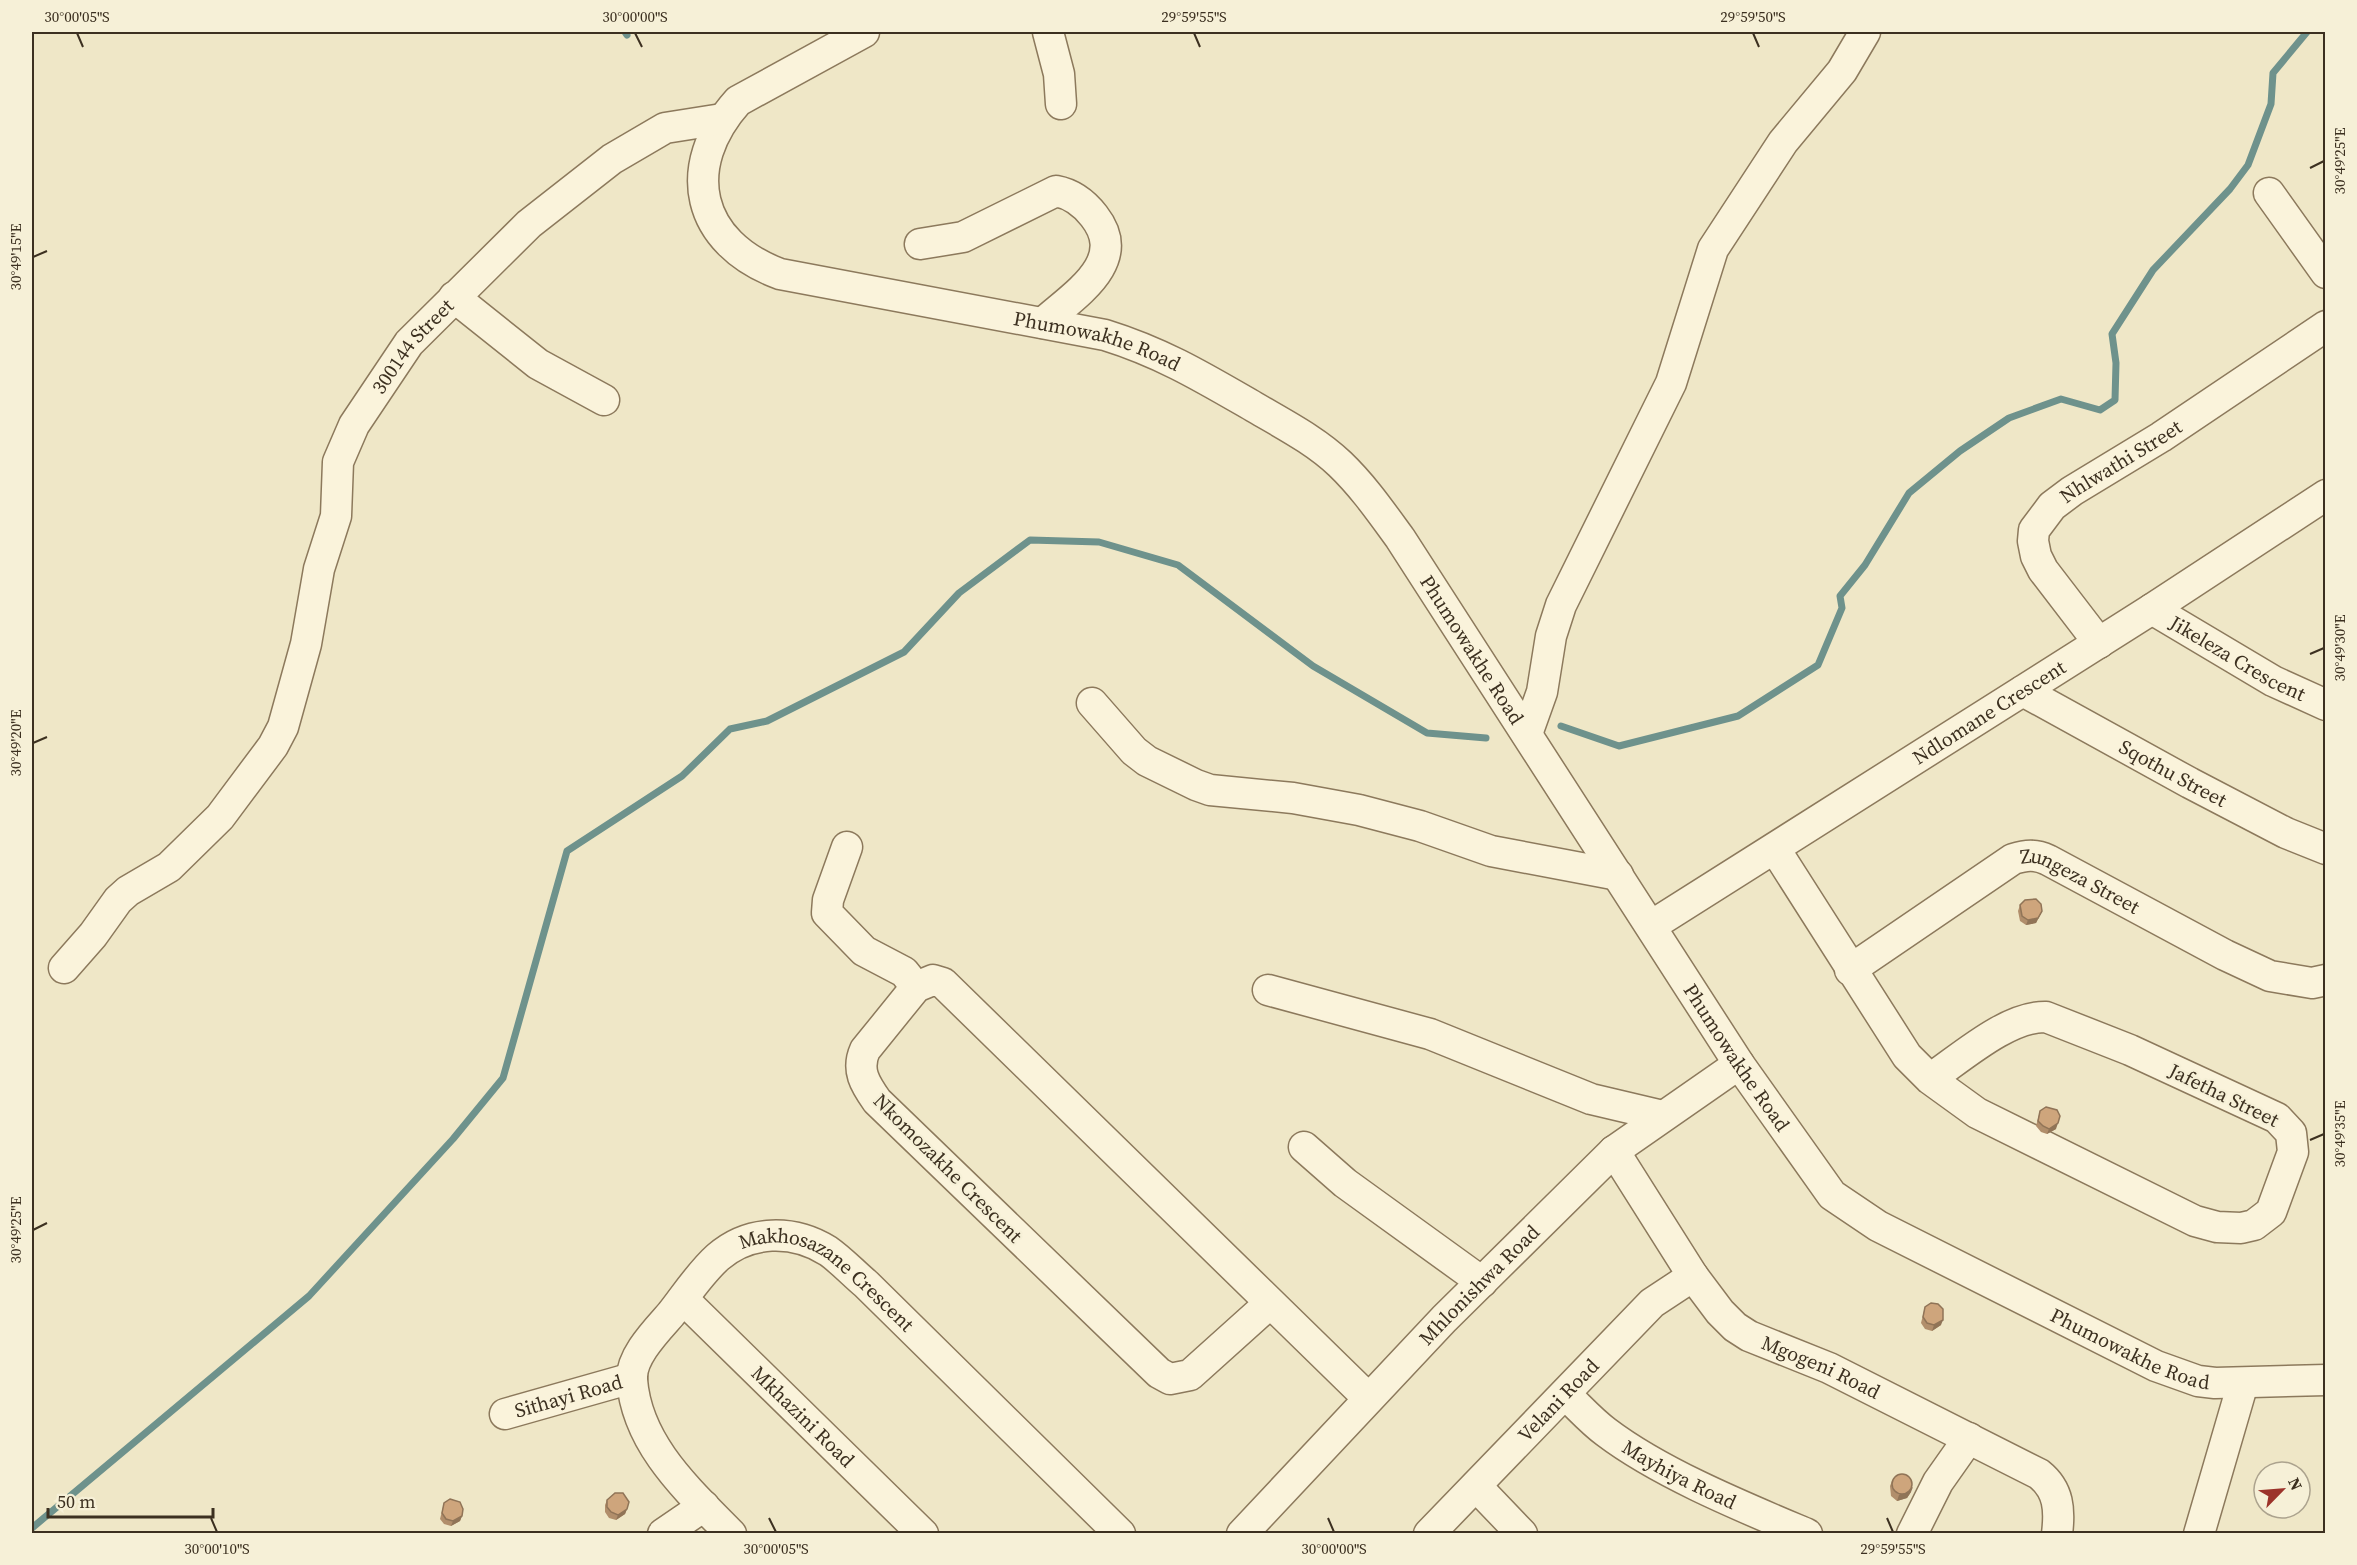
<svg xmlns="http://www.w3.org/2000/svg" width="2357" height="1565" viewBox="0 0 2357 1565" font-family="'Source Serif 4',serif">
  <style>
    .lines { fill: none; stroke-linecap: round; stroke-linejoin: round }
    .stream { stroke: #6e928c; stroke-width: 7 }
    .minor-casing { stroke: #8c795c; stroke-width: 33 }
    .minor { stroke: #faf3db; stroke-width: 30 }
    .wall { fill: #b18e6b }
    .shaded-wall { fill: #907457 }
    .building { fill: #cea57c; stroke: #907457; stroke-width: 1.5 }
    .ticks { fill: none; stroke: #3c3020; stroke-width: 2 }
    .labels { text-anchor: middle; stroke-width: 4.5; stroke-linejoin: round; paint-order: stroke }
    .street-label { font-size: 20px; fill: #3c3020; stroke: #f6f0d7 }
    .neatline { fill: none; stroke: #3c3020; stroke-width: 2 }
    .ticks-label { font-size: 15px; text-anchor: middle; fill: #3c3020 }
  </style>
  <rect width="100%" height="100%" fill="#efe7c7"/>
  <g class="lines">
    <path class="stream" d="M625,32L627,35
      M1561,726L1619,746L1738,716L1818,665L1842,608L1840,596L1865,565L1909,493L1960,451L2009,418L2061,399L2100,410L2115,400L2116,363L2112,334L2153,270L2230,189L2248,165L2271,104L2273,73L2307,32
      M32,1528L309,1296L453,1139L503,1078L567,851L682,776L730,729L767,721L904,652L959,593L1030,540L1099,542L1178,565L1313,666L1427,733L1486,738"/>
    <defs>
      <g id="minor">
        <path id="s1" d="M864,32L738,101C679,167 696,243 780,274L1105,335C1163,353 1204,378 1256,408C1285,425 1316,441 1340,464C1363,486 1381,512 1400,538L1739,1064L1832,1195L1878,1226L2156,1366L2198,1381L2215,1383L2326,1380"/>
        <path d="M1048,32L1059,74L1061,104"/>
        <path d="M2269,193L2326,273"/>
        <path d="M920,244L963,237L1056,191C1072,194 1084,203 1094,216C1130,262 1074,295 1043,323"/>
        <path d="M454,297L538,364L604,400"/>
        <path id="s2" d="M2152,609L2273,681L2326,705"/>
        <path id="s3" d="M2099,643L2043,570L2036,556L2033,541L2034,530L2052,506L2072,491L2161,437L2326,326"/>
        <path id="s4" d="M2023,691L2190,783L2286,833L2326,849"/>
        <path d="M1092,703L1134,751L1147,761L1196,785L1210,790L1293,798L1359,810L1420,826L1491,851L1618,875"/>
        <path d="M1527,734L1542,692L1551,636L1561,605L1671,383L1713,249L1783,142L1842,71L1865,32"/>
        <path d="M847,847L828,900L827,913L864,951L904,972L916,987"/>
        <path d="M1775,849L1907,1056L1930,1079L1977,1113L2195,1221L2217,1227L2241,1228L2254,1225L2271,1212L2293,1152L2291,1133L2277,1118L2130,1050L2046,1017C2008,1016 1962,1057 1930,1079"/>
        <path id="s5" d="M1651,926L2152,609L2326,495"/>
        <path id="s6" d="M64,968L93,935L118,900L128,891L169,867L220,817L273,746L283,727L306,644L319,569L336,516L338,462L354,425L409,343L529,224L612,159L665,128L722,119"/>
        <path id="s7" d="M1850,970L2013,859C2026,855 2035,854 2048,860L2225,955L2270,976L2312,983L2326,980"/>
        <path d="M1268,990L1430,1034L1591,1099L1663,1116"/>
        <path d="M1304,1147L1345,1183L1482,1282"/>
        <path id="s8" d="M1614,1151L1693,1276L1720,1312L1735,1327L1749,1336L1829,1368L2039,1474C2059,1490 2060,1510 2057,1534"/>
        <path id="s9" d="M683,1299L923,1534"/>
        <path d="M1269,1304L1190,1375L1170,1379L1159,1373L877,1101C865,1084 856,1070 865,1050L916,987L933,980L943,983L1368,1398"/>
        <path id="s10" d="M1565,1394C1578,1406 1591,1421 1606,1432C1660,1473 1743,1507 1807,1534"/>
        <path id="s11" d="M505,1414L632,1378"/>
        <path d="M1476,1486L1522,1534"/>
        <path d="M663,1534L704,1506"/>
        <path id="s12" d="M731,1534C688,1490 637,1445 632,1380C630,1357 657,1330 671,1314C686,1295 700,1273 718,1257C749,1230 793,1229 828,1251C841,1260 853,1273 866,1284L1120,1534"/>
        <path id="s13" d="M1242,1534L1444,1319L1614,1151L1739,1064"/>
        <path id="s14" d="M1429,1534L1652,1303L1693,1276"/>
        <path d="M1912,1534L1938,1482L1969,1438"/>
        <path d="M2199,1534L2243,1383"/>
      </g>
    </defs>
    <use href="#minor" class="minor-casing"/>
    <use href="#minor" class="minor"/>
  </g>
  <path class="wall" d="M2020,905L2042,911L2036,923L2026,925L2020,921L2018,911Z
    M2040,1111L2056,1129L2047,1134L2041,1132L2036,1126Z
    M1925,1307L1941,1325L1932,1331L1925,1329L1921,1323Z
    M1892,1481L1911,1492L1907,1498L1897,1501L1891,1496L1890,1486Z
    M607,1500L627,1509L625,1514L616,1520L609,1518L605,1512V1505Z
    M444,1503L462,1516L460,1521L451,1526L444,1524L440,1519Z"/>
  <path class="shaded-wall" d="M2042,911L2036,923L2026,925L2028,920Z
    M2058,1123L2056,1129L2047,1134L2049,1129Z
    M1943,1320L1941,1325L1932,1331L1934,1325Z
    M1913,1487L1911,1492L1907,1498L1897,1501L1899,1495Z
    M627,1509L625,1514L616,1520L618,1515Z
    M462,1516L460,1521L451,1526L453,1521Z"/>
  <path class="building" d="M2036,899L2041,904L2042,911L2038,918L2028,920L2022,916L2020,905L2025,900Z
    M2046,1107L2057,1110L2060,1116L2058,1123L2049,1129L2043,1126L2038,1121L2040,1111Z
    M1931,1303L1938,1304L1943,1309V1320L1934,1325L1927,1323L1923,1317L1925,1307Z
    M1892 1484a10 10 0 1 1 20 0a10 10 0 1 1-20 0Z
    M615,1493H623L629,1502L627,1509L618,1515L611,1512L607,1507V1500Z
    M450,1499L460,1502L463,1509L462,1516L453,1521L446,1519L442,1513L444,1503Z"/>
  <path class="ticks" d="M77,33L83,47M635,33L642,47M1194,33L1200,47M1753,33L1759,47M2310,168L2324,161M33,257L47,251M2310,654L2324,648M33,743L47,737M2310,1140L2324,1134M33,1230L47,1223M211,1518L217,1532M769,1518L776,1532M1328,1518L1334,1532M1887,1518L1893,1532"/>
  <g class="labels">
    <g class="street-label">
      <text dy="7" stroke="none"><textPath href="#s1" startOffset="686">Phumowakhe Road</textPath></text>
      <text dy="7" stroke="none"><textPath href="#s6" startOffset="740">300144 Street</textPath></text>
      <text dy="7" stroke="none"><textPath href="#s3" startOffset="246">Nhlwathi Street</textPath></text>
      <text dy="7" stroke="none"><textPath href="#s1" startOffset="1190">Phumowakhe Road</textPath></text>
      <text dy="7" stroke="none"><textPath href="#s2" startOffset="99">Jikeleza Crescent</textPath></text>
      <text dy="7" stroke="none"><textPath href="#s5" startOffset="400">Ndlomane Crescent</textPath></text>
      <text dy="7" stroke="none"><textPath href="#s4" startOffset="171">Sqothu Street</textPath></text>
      <text dy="7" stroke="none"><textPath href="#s7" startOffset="270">Zungeza Street</textPath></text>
      <text dy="7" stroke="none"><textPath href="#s1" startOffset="1676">Phumowakhe Road</textPath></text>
      <text transform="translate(2224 1095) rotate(26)" y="7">Jafetha Street</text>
      <text transform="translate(948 1168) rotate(45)" y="7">Nkomozakhe Crescent</text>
      <text dy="7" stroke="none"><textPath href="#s13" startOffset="344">Mhlonishwa Road</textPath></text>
      <text dy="7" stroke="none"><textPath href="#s12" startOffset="468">Makhosazane Crescent</textPath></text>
      <text dy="7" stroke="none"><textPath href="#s1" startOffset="2180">Phumowakhe Road</textPath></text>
      <text dy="7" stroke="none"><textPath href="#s8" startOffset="309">Mgogeni Road</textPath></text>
      <text dy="7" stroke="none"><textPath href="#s11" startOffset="66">Sithayi Road</textPath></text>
      <text dy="7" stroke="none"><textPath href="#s14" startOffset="186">Velani Road</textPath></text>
      <text dy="7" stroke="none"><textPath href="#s9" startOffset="168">Mkhazini Road</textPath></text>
      <text dy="7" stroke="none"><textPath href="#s10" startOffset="141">Mayhiya Road</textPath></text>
    </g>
  </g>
  <rect width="2357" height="1565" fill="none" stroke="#f6f0d7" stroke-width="66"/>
  <g transform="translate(2282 1490) rotate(65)"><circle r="28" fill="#f6f0d7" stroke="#aca38e" stroke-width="1.5"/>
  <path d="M0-4.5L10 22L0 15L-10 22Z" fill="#9c332a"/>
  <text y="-9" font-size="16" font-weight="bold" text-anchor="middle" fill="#3c3020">N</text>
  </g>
  <path d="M48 1508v9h165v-9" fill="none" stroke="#3c3020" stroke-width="3"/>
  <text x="57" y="1508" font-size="18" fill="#3c3020" stroke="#f6f0d7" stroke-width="4.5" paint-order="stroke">50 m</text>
  <rect x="33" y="33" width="2291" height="1499" class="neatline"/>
  <g class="ticks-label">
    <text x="77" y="22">30°00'05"S</text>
    <text x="635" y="22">30°00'00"S</text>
    <text x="1194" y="22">29°59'55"S</text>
    <text x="1753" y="22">29°59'50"S</text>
    <text transform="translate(2340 161) rotate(-90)" y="5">30°49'25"E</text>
    <text transform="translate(16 257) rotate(-90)" y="5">30°49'15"E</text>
    <text transform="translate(2340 648) rotate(-90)" y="5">30°49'30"E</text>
    <text transform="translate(16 743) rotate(-90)" y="5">30°49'20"E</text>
    <text transform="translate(2340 1134) rotate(-90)" y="5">30°49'35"E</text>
    <text transform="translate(16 1230) rotate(-90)" y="5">30°49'25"E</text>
    <text x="217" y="1554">30°00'10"S</text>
    <text x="776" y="1554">30°00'05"S</text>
    <text x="1334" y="1554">30°00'00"S</text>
    <text x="1893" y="1554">29°59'55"S</text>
  </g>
</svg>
